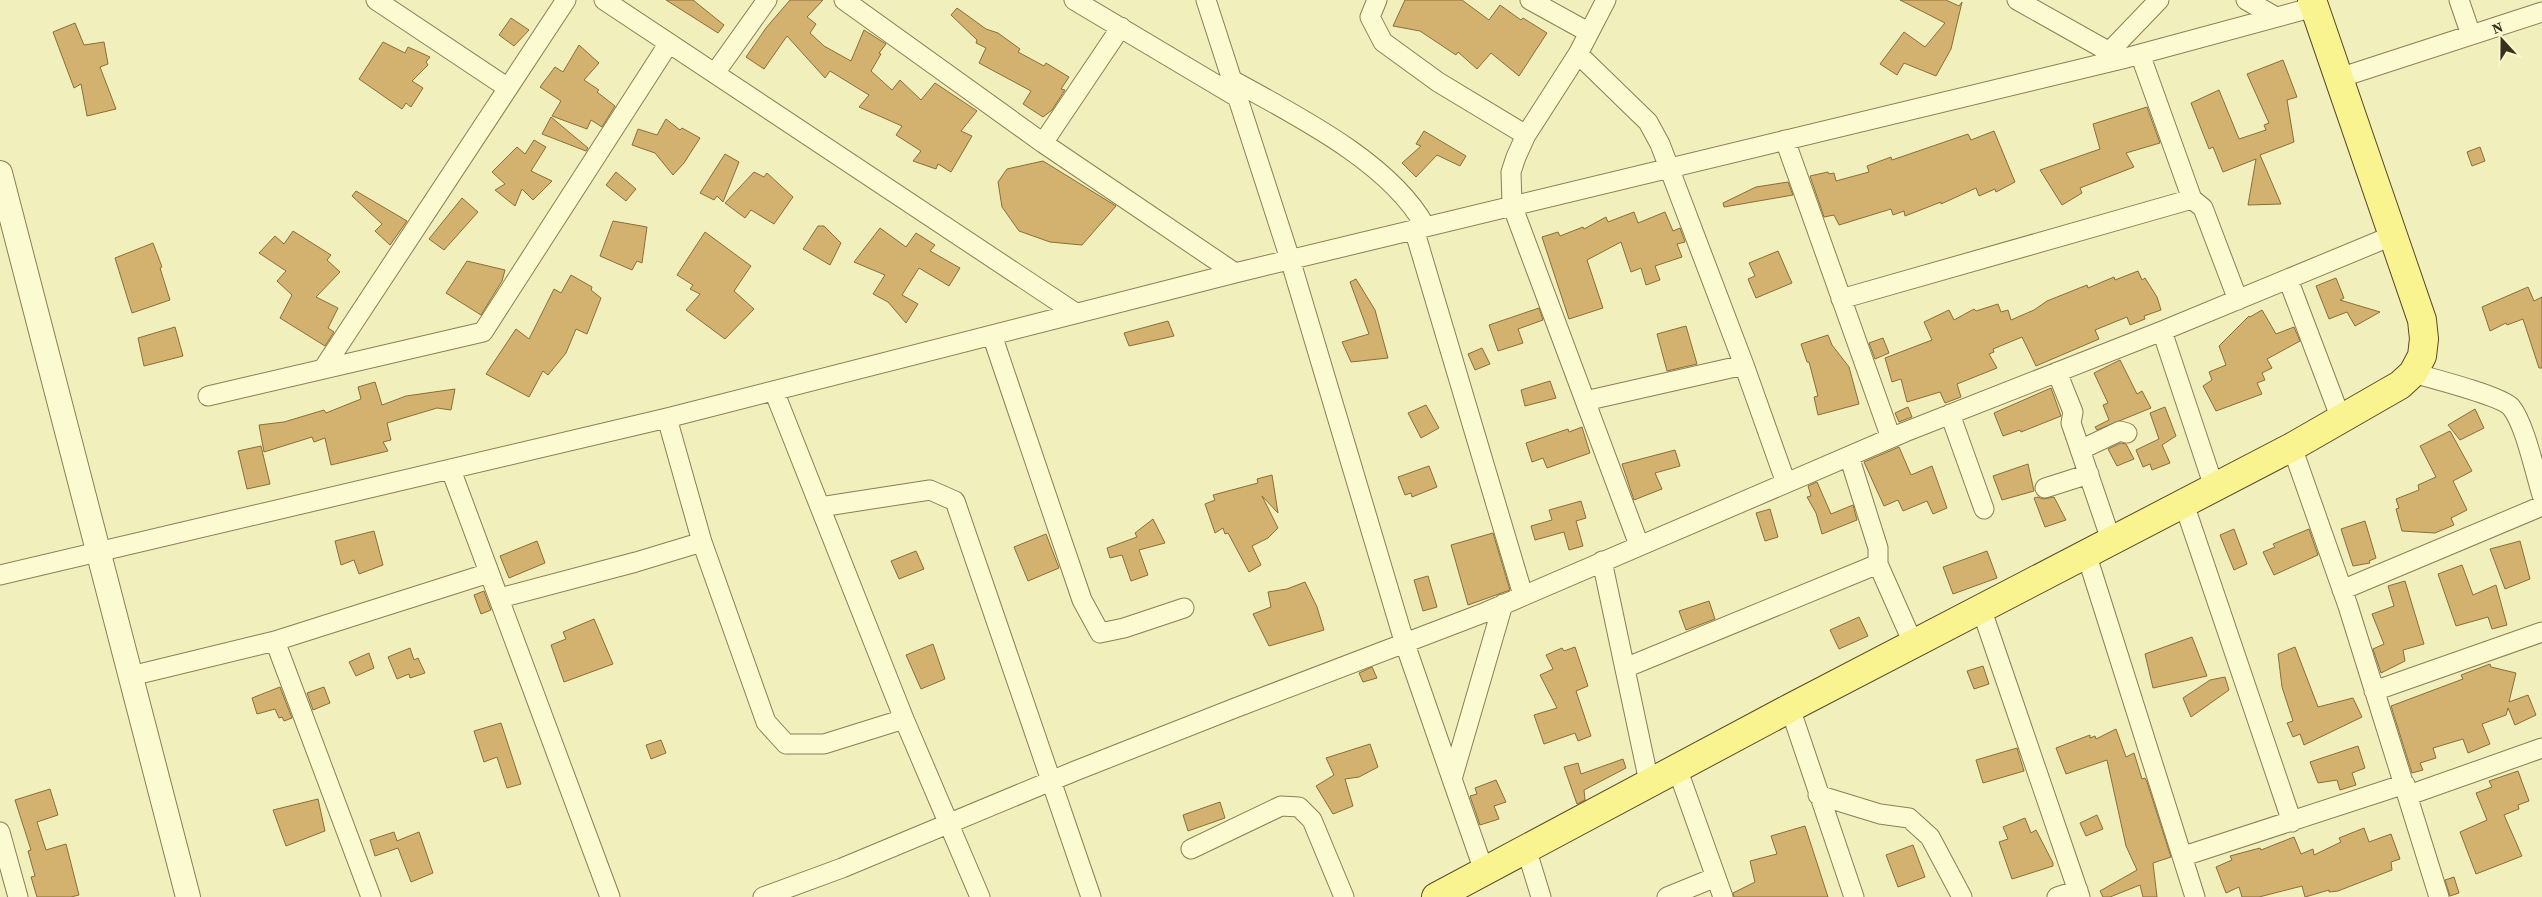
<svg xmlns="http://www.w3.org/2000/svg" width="2542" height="897" viewBox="0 0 2542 897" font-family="'Source Serif 4',serif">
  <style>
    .building { fill: #d3b26f; stroke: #8b6e38 }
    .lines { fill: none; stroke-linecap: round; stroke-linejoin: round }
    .minor-casing { stroke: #8a7f54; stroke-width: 21 }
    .tertiary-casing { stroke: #8a7f54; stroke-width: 26 }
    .primary-casing { stroke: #574a29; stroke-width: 30 }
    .minor { stroke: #fcfad0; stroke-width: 19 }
    .tertiary { stroke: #fcfad0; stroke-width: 24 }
    .primary { stroke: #f9f390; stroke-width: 28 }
  </style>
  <rect width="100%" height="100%" fill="#f1efbc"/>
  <path class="building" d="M666,0H693L724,25L718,33Z
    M790,0H823L807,17L816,24L810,33L824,46L851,61L864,30L886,44L879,53L881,54L871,71L892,90L900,80L921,100L935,83L977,111L961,131L972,136L951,172L938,164L936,169L913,161L921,151L896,135L902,126L859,107L869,95L830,71L825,78L787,36L764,69L746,57L766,28Z
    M1405,0H1462L1489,20L1500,5L1521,20L1523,18L1547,33L1519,76L1491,53L1477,69L1458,52L1456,55L1420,31L1393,26Z
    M1900,0H1946L1959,6L1962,2L1951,49L1936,76L1904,63L1897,75L1880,64L1904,32L1925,47L1945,23Z
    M957,8L986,29L998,33L1020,49L1018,52L1044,66L1046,63L1069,77L1061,89L1065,90L1052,110L1043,117L1023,104L1031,91L979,63L986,48L976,43L977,40L951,15Z
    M511,18L529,30L514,46L499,35Z
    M75,23L84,45L104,42L108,64L100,67L116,109L87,116L81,84L74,88L53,32Z
    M383,42L405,53L408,47L430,57L426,62L428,65L412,81L423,88L411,107L406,103L402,109L359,79Z
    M579,45L599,63L584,80L599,90L597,92L615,106L602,127L591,120L587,129L552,116L561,101L540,87L555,67L563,72Z
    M2283,60L2297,97L2287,100L2294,142L2260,155L2281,204L2248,205L2256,159L2223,172L2213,147L2209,149L2191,103L2219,90L2239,139L2266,130L2264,125L2269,123L2247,74Z
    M2147,107L2160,143L2126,153L2134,167L2080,188L2082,193L2062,205L2040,170L2100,149L2093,124Z
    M551,117L588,148L586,151L542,134Z
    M666,119L680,130L682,128L700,138L684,163L673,175L655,153L632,145L638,129L657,135Z
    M1424,131L1466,156L1460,166L1437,155L1416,177L1402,163L1421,146L1416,144Z
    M1994,131L2015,182L1996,192L1995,189L1979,196L1976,188L1941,204V202L1905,216L1904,211L1893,215L1891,209L1839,225L1834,215L1824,217L1810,176L1828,172L1829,174L1834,173L1836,181L1869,172L1867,166L1891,157L1892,160L1968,134L1971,140Z
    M534,140L546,147L531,171L552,181L533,200L522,189L515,206L495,190L505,184L492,172L517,147L525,154Z
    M2480,147L2485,161L2472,166L2467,152Z
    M725,154L739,162L723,202L717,196L714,200L700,193Z
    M1043,161L1116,206L1082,245L1050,242L1019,231L1002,207L998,182L1007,169Z
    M616,172L636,189L626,201L606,185Z
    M754,172L764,177L767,173L793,197L774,224L751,210L745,218L725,203Z
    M1788,182L1793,195L1724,207L1723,203L1756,187Z
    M356,191L407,221L390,245L375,231L382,224L352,196Z
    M462,198L478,212L444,250L429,239Z
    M1634,212L1638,223L1665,212L1673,231L1680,228L1685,242L1677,244L1682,257L1655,266L1660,280L1646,285L1641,268L1631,272L1621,242L1587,260L1603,308L1569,319L1542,237L1558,232L1560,236L1583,227L1584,229L1606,217L1608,222Z
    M613,221L647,227L642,263L637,261L632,270L600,256Z
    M818,226H824L841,243L830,265L803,249Z
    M880,228L906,247L916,233L935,245L930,251L960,268L949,286L919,268L902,295L918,304L906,323L888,302L873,294L885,275L854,262Z
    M293,231L331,255L327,260L340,272L316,297L338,308L328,328L334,332L325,346L280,318L292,295L277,281L286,271L259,253L275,236L284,244Z
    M705,232L751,266L734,291L754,309L725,339L686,310L700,294L690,289L693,285L677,275Z
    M153,243L162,267L160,268L170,300L132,313L115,258Z
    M1778,251L1792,283L1756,298L1748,279L1755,276L1749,263Z
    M467,261L505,270L502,281L481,315L446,293Z
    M2138,271L2142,280L2145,278L2157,297L2161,310L2144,316L2145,319L2130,325L2127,317L2095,330L2099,339L2036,366L2022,337L1993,349L1994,352L1989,354L1997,368L1957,384L1961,397L1945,403L1940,392L1907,402L1901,379L1892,382L1885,358L1932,340L1924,322L1949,310L1954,320L1974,309L1976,311L1998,304L2001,312L2008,310L2011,320L2034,310L2047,301L2087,285L2088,288L2114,277L2115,280Z
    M571,275L592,287L591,290L601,298L587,334L576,329L566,353L548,375L543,371L529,397L486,374L516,329L529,339L554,289L561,293Z
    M2336,278L2344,298L2340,300L2380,312L2355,326L2347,312L2329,319L2316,286Z
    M1356,279L1375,310L1388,358L1351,362L1342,342L1369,334L1350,282Z
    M2528,287L2534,301L2542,297V368H2539L2523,319L2507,325L2506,323L2490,331L2482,307Z
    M1539,308L1543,320L1518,329L1523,343L1498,351L1489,325Z
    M2262,310L2276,334L2294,327L2300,341L2267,359L2272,368L2262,373L2265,380L2257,383L2262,394L2216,411L2203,386L2212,380L2209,372L2226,365L2219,346L2249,316L2250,317Z
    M1168,321L1174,336L1129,346L1124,333Z
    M1686,326L1697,364L1667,371L1657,334Z
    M175,327L183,356L144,366L138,338Z
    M1828,335L1832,345L1849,367L1859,404L1818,415L1814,397L1818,396L1809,362H1807L1801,344Z
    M1883,338L1889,353L1875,359L1869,343Z
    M1482,348L1490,364L1475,370L1468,354Z
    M2120,360L2137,394L2142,391L2151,408L2097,430L2095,427L2109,420L2103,405L2108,403L2094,373Z
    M1550,381L1556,398L1525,406L1521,390Z
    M375,382L382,405L406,396L455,389L451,410L437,408L387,423L391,440L383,442L388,451L331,465L325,438L314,442L312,437L264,452L259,425L284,422L324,410L326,413L361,399L358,387Z
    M2051,388L2061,416L2021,432L2020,430L2003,436L1994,413Z
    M1426,405L1439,428L1421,438L1408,413Z
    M1908,407L1912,417L1899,422L1895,413Z
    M2165,407L2176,436L2162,445L2170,463L2152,470L2150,464L2143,467L2136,450L2159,439L2150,413Z
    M2475,409L2484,428L2460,440L2448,425Z
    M1582,427L1590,453L1547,468L1543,458L1532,462L1526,443L1568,429L1569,432Z
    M2450,431L2472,471L2453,481L2467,510L2451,518L2454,525L2435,533L2402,531L2396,509L2399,508L2396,499L2419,490L2418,485L2436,477L2420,446Z
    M2121,443L2126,444L2134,459L2117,466L2108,449Z
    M261,446L270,484L247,489L238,451Z
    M1899,447L1911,475L1932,466L1947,508L1933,514L1927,501L1903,511L1898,500L1884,506L1864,462Z
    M1675,450L1680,466L1655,473L1662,489L1634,500L1622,464Z
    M2028,464L2034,491L2002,500L1993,476Z
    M1429,466L1437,487L1412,497L1411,493L1405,495L1398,477Z
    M1272,475L1278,513L1262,496L1278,528L1268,538L1252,546L1261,565L1249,572L1228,533L1225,534L1223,528L1215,533L1205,504L1215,500L1213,495L1258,483L1257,479Z
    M1817,482L1831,514L1853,505L1857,520L1822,534L1816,513L1807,497L1811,496L1808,486Z
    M2038,497L2043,499L2054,497L2066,520L2045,527L2034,498Z
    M1581,501L1586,518L1576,521L1583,546L1569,550L1564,532L1535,540L1531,526L1552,520L1549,510Z
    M1770,509L1778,537L1765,541L1756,513Z
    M1153,519L1165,543L1139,550L1148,575L1131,581L1122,555L1110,558L1107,548L1137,537L1135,533Z
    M2365,521L2376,558L2369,561L2370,563L2353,566L2341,529Z
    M2234,529L2247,564L2234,570L2220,535Z
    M2309,529L2318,555L2274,575L2263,552L2275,547L2273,544Z
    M374,531L383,565L359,574L354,560L341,565L335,541Z
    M1493,533L1510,590L1468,605L1451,545Z
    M1046,534L1059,568L1028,581L1014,547Z
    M537,541L545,563L509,578L500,556Z
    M2520,541L2530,579L2505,589L2490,549Z
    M916,551L924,569L899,579L891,561Z
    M1987,551L1997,578L1953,594L1943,567Z
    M2462,565L2473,595L2496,585L2507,625L2492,629L2488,617L2456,626L2438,574Z
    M1428,576L1437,607L1423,611L1414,580Z
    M2405,581L2424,644L2403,650L2405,661L2381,673L2373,649L2384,644L2372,614L2394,606L2388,586Z
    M1305,582L1317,607L1324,630L1269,646L1253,614L1271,607L1268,592L1287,589Z
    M484,591L491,610L481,614L474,595Z
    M1709,601L1715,619L1686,630L1679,611Z
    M1859,617L1868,636L1839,649L1830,630Z
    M594,619L613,664L564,682L551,645L566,639L563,632Z
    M2192,637L2207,676L2153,688L2145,654Z
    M933,644L945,679L921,689L906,655Z
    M1575,647L1588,686L1576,691L1591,736L1578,741L1575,733L1544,744L1534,715L1557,708L1540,675L1553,669L1546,655L1562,648L1564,651Z
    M2295,647L2318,707L2353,698L2362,717L2304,745L2300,734L2293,737L2287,723L2293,721L2282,687L2278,654Z
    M410,648L414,660L418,658L425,673L410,678L409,674L397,679L388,657Z
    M369,653L374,668L356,676L349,662Z
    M2490,664L2491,667L2516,673L2509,702L2528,695L2536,715L2515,725L2508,708L2506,715L2482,724L2490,744L2468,753L2463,739L2433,748L2436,758L2420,763L2423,770L2412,773L2391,706L2463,679L2461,675Z
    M1983,666L1989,684L1974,689L1967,671Z
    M1372,667L1377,678L1363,682L1359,673Z
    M2225,677L2229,690L2191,717L2183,698L2210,680Z
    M280,687L292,718L284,721L282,717L279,718L275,709L257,714L252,698Z
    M324,687L330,703L313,710L307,693Z
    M501,723L521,784L507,788L497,757L484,762L474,731Z
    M2116,729L2126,757L2134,753L2142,779L2145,778L2147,782L2171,857L2153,863L2157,897H2143L2140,885L2110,897H2103L2100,891L2137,870L2126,846L2107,760L2066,774L2056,748L2090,735V738L2095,736L2096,739Z
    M661,740L666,753L651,759L646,745Z
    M1370,744L1378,767L1359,777L1345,779L1353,806L1333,814L1316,786L1334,775L1326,758Z
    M2358,746L2365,768L2352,773L2356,785L2340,790L2337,780L2318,783L2310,762Z
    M2017,748L2024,771L1983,783L1976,760Z
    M1623,759L1626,768L1584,790L1585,800L1577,804L1564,767L1578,763L1581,774Z
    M2518,771L2529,801L2518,805L2519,809L2504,815L2522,856L2476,874L2460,832L2487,820L2476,793L2492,787L2489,781Z
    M1496,780L1506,802L1494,806L1499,819L1480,825L1470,796L1477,794L1475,788Z
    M50,789L58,815L37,822L46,850L66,844L79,895L71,897H37L31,877L35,876L28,851L31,850L15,800Z
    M318,799L325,831L286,846L273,810Z
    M1220,802L1225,818L1188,831L1183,815Z
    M2097,815L2103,829L2086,836L2080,823Z
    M2025,818L2031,833L2036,830L2053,863V866L2012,879L1999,842L2008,839L2003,827Z
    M1805,826L1828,897H1734L1733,893L1755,882L1750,861L1777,854L1771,836Z
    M2364,828L2369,842L2391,834L2400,859L2391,862L2392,870L2338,891L2329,892V890L2305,897L2302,886L2259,897H2242L2239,887L2226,893L2216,867L2232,860L2230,856L2260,848L2261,850L2294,837L2301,854L2313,849L2314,855L2341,842L2339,838Z
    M394,832L397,841L419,832L433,873L411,882L398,848L375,856L370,840Z
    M1913,845L1925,877L1898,887L1886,855Z
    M2454,877L2459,893L2450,896L2445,880Z"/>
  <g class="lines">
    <defs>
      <path id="minor" d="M376,0L508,88
        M604,0L1074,312
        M844,0L1043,143L1235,273
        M1074,0L1237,97
        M1206,0L1290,259L1404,641L1484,871
        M1377,0L1370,17L1383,42L1438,82L1526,135
        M1530,0L1588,32
        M1606,0L1578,54L1526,135L1516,157L1511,172L1512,205L1639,545
        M2017,0L2122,59
        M2246,0L2276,17
        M2459,0L2471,35
        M2109,52L2159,0
        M1578,54L1648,122L1660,144L1744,365L1786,483
        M2140,54L2192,199
        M715,73L767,0
        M2339,78L2542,12
        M1232,80C1295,115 1390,162 1425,226
        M1785,140L1891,438
        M1043,143L1121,27
        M1414,229L1523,595
        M2288,279L2341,419
        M1841,299L2192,199L2203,208L2238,300
        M2162,331L2214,487
        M992,335L1082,600L1100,633L1124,628L1184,608
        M323,369L566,0
        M2057,372L2073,412L2071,423L2111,540
        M2413,373C2431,378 2501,396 2511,407C2525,424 2535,473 2542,495
        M774,391L904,719L980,897
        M208,396L483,332L669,43
        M1585,401L1744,365
        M1950,414L1984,509
        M667,418L702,542L766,722L786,744H824L904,719
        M2292,447L2348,606L2439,897
        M2080,450L2120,431L2127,433
        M451,470L610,897
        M2045,488L2089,474
        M2184,504L2292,822
        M820,507L930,490L955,501L1091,897
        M2086,553L2195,897
        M1602,561L1649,782
        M1878,564L1913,643
        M0,575L667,418L1235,273L2122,59L2314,7
        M2342,590L2542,506
        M500,598L636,562L702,542
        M1981,608L2080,897
        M275,641L371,897
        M1625,668L1878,564V548L1849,456
        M131,676L275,641L489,573
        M2374,691L2542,632
        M1790,708L1854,897
        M1677,768L1723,897
        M1452,779L1503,604
        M1818,795L1880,814L1909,818L1930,837L1962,897
        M2409,795L2542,748
        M0,832L18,897
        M1526,848L1541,897
        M1191,849L1281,806L1299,807L1312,820L1344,897
        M2184,856L2405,784
        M763,897L842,868L1075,771L1235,708L1486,612L1905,432L2162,331L2394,235
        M1667,897L1716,877
        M2057,897L2078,890"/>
      <path id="tertiary" d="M0,173L188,897"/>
      <path id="primary" d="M1436,897L1790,708L2292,447L2400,385L2413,373L2422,356L2424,339L2422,320L2312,0"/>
    </defs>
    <use href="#minor" class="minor-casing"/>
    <use href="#tertiary" class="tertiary-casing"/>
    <use href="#primary" class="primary-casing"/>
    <use href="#minor" class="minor"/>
    <use href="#tertiary" class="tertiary"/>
    <use href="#primary" class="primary"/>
  </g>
  <g transform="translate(2502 40) rotate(339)" stroke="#f8f7cd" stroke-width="4" paint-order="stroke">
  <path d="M0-4L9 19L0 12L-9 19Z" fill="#38301b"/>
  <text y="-8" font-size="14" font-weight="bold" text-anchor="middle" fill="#38301b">N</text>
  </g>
</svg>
